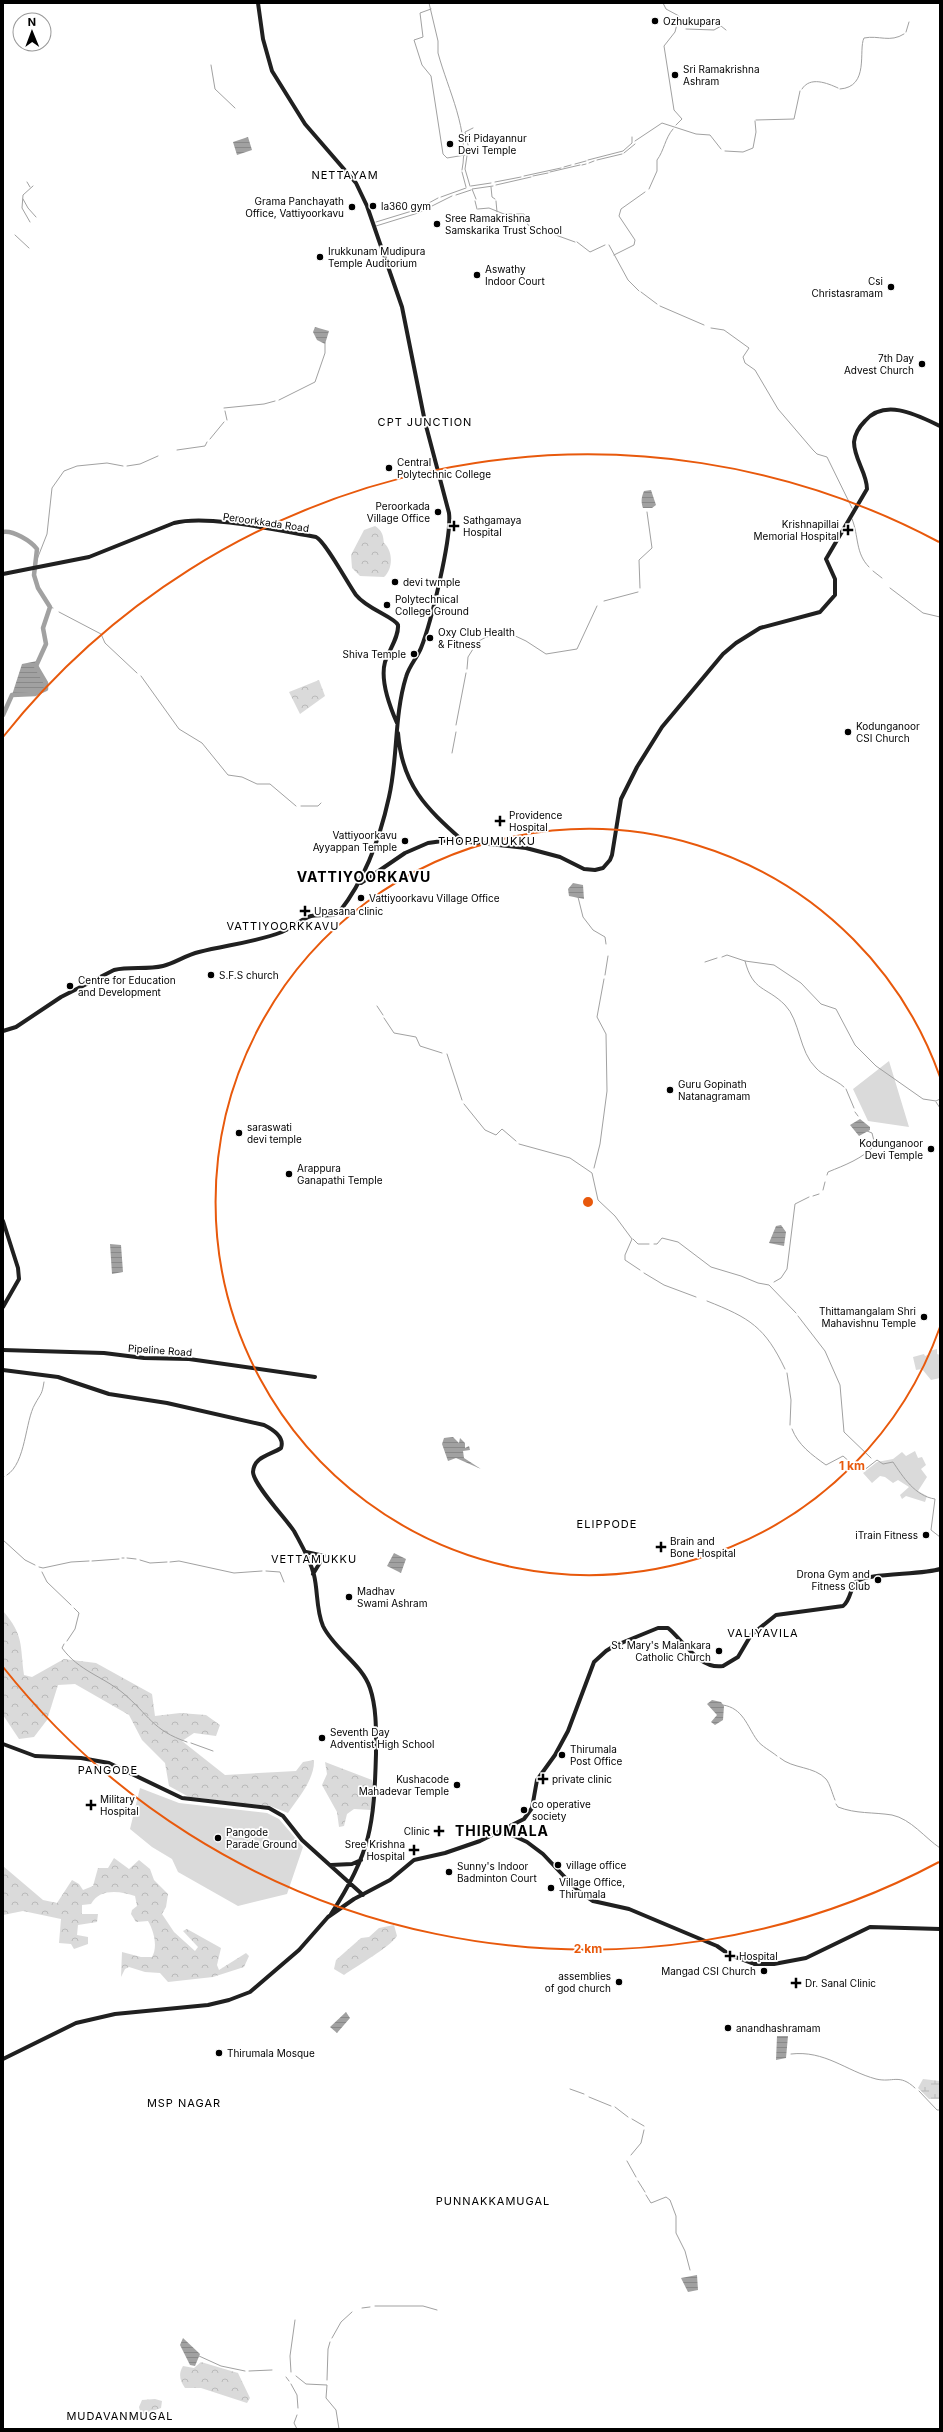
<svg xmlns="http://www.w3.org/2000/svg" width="943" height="2432" viewBox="0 0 943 2432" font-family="Inter,sans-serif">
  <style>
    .grass { fill: #dadada }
    .forest { fill: url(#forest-crowns) }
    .wetland { fill: url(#wetland-marsh) }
    .water { fill: url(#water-rules) }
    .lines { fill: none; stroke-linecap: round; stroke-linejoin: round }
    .stream { stroke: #a1a1a1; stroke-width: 1 }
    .river { stroke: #a1a1a1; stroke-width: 4.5 }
    .secondary { stroke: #202020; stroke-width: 4 }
    .ring { fill: none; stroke: #e8590c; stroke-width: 2 }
    .poi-dot { fill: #000; stroke: #fff; stroke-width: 1.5 }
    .labels { text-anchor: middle; stroke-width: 3.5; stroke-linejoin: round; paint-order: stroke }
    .poi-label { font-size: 10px; fill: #000; stroke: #fff; text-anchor: start }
    .street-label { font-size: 10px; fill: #000; stroke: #fff }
    .neighbourhood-label { font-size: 11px; letter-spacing: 1px; fill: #000; stroke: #fff }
    .district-label { font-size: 14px; font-weight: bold; letter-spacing: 1px; fill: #000; stroke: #fff }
    .centre { fill: #e8590c; stroke: #fff; stroke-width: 2 }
    .ring-label { font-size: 12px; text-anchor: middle; font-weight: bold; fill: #e8590c; stroke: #fff; stroke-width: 3.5; stroke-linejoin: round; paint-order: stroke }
  </style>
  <defs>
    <pattern id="forest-crowns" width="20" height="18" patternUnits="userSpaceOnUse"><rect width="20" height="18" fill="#dadada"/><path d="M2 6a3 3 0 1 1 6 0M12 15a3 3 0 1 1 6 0" fill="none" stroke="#b9b9b9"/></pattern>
    <pattern id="wetland-marsh" width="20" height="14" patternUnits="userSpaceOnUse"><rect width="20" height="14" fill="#dadada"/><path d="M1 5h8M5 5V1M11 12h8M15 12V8" fill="none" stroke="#b9b9b9"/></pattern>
    <pattern id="water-rules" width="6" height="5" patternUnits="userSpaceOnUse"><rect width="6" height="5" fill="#a1a1a1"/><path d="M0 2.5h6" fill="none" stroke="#898989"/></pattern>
  </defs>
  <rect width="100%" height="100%" fill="#fff"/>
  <path class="grass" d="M889,1061L909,1127L868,1121L853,1089Z
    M937,1349V1354L940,1355V1378L931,1380L922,1369L916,1370L913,1357L924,1354L925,1356L930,1354L929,1351Z
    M915,1451L918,1458L922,1457L926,1465L921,1469L927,1477L918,1491L927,1496L925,1502L906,1496L902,1499L900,1495L909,1487L898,1480L893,1483L885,1477L880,1476L872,1483L863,1473L877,1462L893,1459L902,1452L906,1456Z
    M140,1788L179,1803L267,1813L279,1819L303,1847L287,1894L238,1906L178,1872L172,1859L152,1847L130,1829Z"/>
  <path class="forest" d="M375,526C386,533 382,541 385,544C393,552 393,569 384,577L360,576L352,568L351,555L364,530Z
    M319,680L325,696L300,714L289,692Z
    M3,1611C24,1635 20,1645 24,1675L32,1677L64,1659L96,1663L152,1694L155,1716L180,1713L206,1715L220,1725L216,1736L194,1733L182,1741L225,1775L296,1771L303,1762L314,1760C315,1779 298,1798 288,1813L270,1806L189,1797L169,1786L165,1763L142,1740L129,1715L75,1684L58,1685L47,1720L34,1737L19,1739L3,1715Z
    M325,1762L372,1780L374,1791L371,1810L354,1809L347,1814L344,1826L339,1827L337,1812L322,1785L327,1774Z
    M114,1858L129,1869L139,1860L150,1869L154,1880L168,1894L166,1907L162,1914L174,1932L195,1951L198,1947L183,1931L187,1929L221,1948L217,1965L219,1970L246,1953L249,1956L244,1967L213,1977L168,1982L160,1973L145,1972L129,1967L125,1969L121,1977L122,1952L141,1957H152C158,1947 154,1931 148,1921L136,1922L131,1914L132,1910L137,1906L135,1896C120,1891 100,1888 91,1904L82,1905V1914H98L97,1922L78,1925L77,1935L88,1937V1944L74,1949L71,1944L59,1943L61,1919L23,1911L3,1915V1866L43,1900L57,1903L72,1880L79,1884L83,1890L93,1886L98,1868H108Z
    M394,1925L397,1936C389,1948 358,1965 344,1975L334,1969L336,1960L361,1938L369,1937L379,1928Z
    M201,2362L238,2373L250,2398L247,2403L201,2388H185C180,2381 178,2374 183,2366L194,2368Z
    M155,2399L162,2401L161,2408L141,2415L139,2407L142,2400Z"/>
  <path class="wetland" d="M923,2079L940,2081V2099H929L918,2088Z"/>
  <path class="water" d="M248,137L252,150L237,155L233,142Z
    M315,327L329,331L325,344L317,340L313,332Z
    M651,490L656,505L652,508H643C641,502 641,498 644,491Z
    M37,661L46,689L35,694L12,695L22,664Z
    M573,883L583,885L584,899L569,896L568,889Z
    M860,1119L870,1127V1130L859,1136L850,1125Z
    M781,1225L786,1232L784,1246L769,1243L776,1226Z
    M110,1244L121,1245L123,1272L112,1274Z
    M453,1437L459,1443L460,1438L465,1443V1448L469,1446L470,1450L463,1451L464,1458L481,1469L456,1458L448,1461L442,1444L444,1438Z
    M394,1553L406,1559L401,1573L387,1566Z
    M712,1700L721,1702L724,1706L723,1720L715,1725L711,1722L717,1715L707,1704Z
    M346,2012L350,2018L337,2033L330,2027Z
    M777,2036H788L786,2058L776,2060Z
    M697,2275L698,2290L688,2292L681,2278Z
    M183,2338L200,2354L195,2366L190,2365L180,2345Z"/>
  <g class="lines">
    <path class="stream" d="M429,3L438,41V53C448,90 470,131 462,170
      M663,3L666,9L679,16L675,32L664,46L674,110L682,119L676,125
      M431,9L420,13L423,37L414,40L422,65L431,76L443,154L447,158L465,155
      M686,29L714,30L721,26L726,30
      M906,32L909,22
      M211,65L215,89L235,108
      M802,89C810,76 827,83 838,88
      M840,89C870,87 858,50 864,38C879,35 890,43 904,34
      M756,120L794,119L800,91
      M635,141L662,123L696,134L710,135L721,149
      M468,145L465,132L473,128
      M468,149L465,169L470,186
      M725,151L743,152L753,148L756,132L755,121
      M624,153L635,144
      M588,160L623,151L632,143V137
      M597,160L622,154
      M589,163L594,161
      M575,164L586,161
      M582,165L586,164
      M564,167L571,165
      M462,172L466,187
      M550,172L580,165
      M524,176L561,168
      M533,176L548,173
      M27,182L30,187
      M495,182L521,177
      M496,185L531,177
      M471,186L491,183
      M491,187L492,197L495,199
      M649,189L657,171V160C664,151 665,138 673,129
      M456,195L471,190
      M441,197L466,188
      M23,199L28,208L36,217
      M476,199L472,189L493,186
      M475,201L477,209
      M496,201L497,212
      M478,209L489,208L504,214H524L528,225L575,242
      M416,210L438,198
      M30,222L22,208L23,195L33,186
      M376,222L412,211
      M376,226L418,213L452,196
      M15,235L29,248
      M577,242L590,252L605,245
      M609,245L628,280L639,291
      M614,255L634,245L635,240L619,216L621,209L645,192
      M641,292L657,304
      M660,306L704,325
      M711,328L724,330L749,348L743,357L745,363L755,370L778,409L813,450L817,454L827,457L852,508
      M279,400L315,382L325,353V343
      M224,408L264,404L275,401
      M225,411L227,420
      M210,439L224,422
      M177,450L205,446L207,442
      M127,466L140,464L158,456
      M852,519C859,536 855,553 869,567
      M36,562L47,534L52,488L64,471L77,466L107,463L123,466
      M873,571L882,578
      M640,588L639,560L652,548L647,512
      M890,588L923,613L940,617
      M604,601L638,592
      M50,607L53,608
      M59,612L101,634L105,643L137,673
      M479,641L486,637L509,633L526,641L546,654L577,649L597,606
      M467,669L468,657L473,649
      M141,676L179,729L202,743L228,775L242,777L257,784H270L296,806
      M456,725L466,673
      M452,753L456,732
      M301,806H318L321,803
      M578,897L583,917L593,930L605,937L606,944
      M722,957L727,955L745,961L774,965L801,983L821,1004L836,1009L855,1045L876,1066L923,1099L936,1101L940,1099
      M745,961C753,992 766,986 785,1005C800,1020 799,1052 816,1068C823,1076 835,1079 844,1087
      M705,962L717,958
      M605,975L608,956
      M377,1006L383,1015
      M384,1018L394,1033L416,1037L420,1046L442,1053
      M447,1054L462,1100
      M846,1089L854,1108
      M936,1102L940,1108
      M464,1104L485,1130L496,1135L502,1129L516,1141
      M855,1112L858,1116
      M519,1144L570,1158L592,1173L598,1200L615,1216L632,1239L625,1255V1260L640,1270
      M594,1168L600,1144L607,1091L606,1034L597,1017L604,979
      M827,1175L828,1172C845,1165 862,1159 875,1145L872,1133L867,1131
      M823,1190L825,1182
      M813,1196L819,1194
      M633,1239L638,1244H649
      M654,1244H657L662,1238L678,1242L711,1267L741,1276L758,1283L769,1285L796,1313
      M644,1273L664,1285L696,1297
      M774,1282L781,1278L787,1269L795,1204L809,1197
      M707,1301C750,1318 765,1327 785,1369
      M798,1316L825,1351L840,1385L844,1432L871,1458
      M787,1373L791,1400L790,1425
      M792,1429C798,1445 812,1455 826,1465L843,1456L859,1470
      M863,1471L877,1460L883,1464L893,1462C903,1477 915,1496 935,1499L931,1530L940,1537
      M7,1475C26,1463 25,1421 35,1404C41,1393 42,1395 44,1382
      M3,1478L4,1477
      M3,1540L25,1560L35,1565
      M122,1558H124
      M127,1558L136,1559
      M140,1560L150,1563L167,1562
      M92,1561L119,1559
      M170,1562L179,1561L234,1573L262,1571
      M39,1567L43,1568L71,1562L89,1561
      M266,1571L280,1572L284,1582
      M42,1572L47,1582L71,1605
      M67,1641L75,1629L79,1613L74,1608
      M64,1644L62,1648C79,1671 102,1676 123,1693C149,1715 152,1730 187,1742
      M723,1705C743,1708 747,1726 757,1740C761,1746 771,1751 777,1756
      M191,1743L213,1751
      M780,1758C793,1769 814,1766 826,1779C830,1784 832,1793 835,1800
      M836,1804L838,1807C856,1814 873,1812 892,1815C911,1819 925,1838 940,1848
      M791,2054C825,2050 846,2071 876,2079C893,2083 899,2073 915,2088
      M570,2089L584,2094
      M919,2091L937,2110H940
      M589,2097L611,2106
      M615,2107L628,2117
      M632,2119L644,2126
      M631,2155L641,2143L644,2130
      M627,2161L636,2177
      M638,2181L645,2192
      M646,2195L651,2203L666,2197L670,2200L676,2216V2233L685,2251L690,2270
      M375,2306H423L437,2310
      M362,2308L370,2307
      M332,2338L341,2322L352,2312
      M199,2356L221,2366L245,2371
      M249,2371L272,2370
      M291,2372L290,2356L295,2320
      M296,2376L306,2384L327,2385L326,2398L336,2410L339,2429
      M286,2377L289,2381
      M327,2380L328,2349L330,2342
      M291,2384L297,2395L298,2408
      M297,2415L294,2423L297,2429"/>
    <path class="river" d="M3,532C13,530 31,541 37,549L34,575L38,588L50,607L43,628L46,644L36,666L46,683V689L35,694L12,695L3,715"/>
    <path class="secondary" d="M3,574L89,557L174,523C208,514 280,531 316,537C325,541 348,584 356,595C367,609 394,617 398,625C399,637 389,650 385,662C380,680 390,707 397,723
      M398,733C402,785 426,808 462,840
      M361,883L405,853L428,843L450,840L526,848L560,857L584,869L595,870L603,868L610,860L612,855L621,799L637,767L662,727L723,654L736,643L760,628L820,612L835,595V579L826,559L867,489C867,473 854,459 854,442C855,433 859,427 865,421C885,398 917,415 940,426
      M3,1031L16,1027L61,997L114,970C130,966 146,970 163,966C175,963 186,955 199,952C227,945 256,942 282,932C292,928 301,919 311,916C320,914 334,918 340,911C365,879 380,838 389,797C398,758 394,716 406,677C409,666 417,658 421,648C431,623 452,537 449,513L425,422L402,307L367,206L356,183L305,124L272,71L263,39L258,3
      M3,1221L18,1268L19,1279L3,1307
      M3,1350L104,1353L144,1358L189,1359L315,1377
      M3,1370L58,1377L109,1394L167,1403L264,1425C272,1429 285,1437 281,1448C271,1455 254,1456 253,1472C253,1484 286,1519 294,1531C302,1546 310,1559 314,1575C318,1591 316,1610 323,1626C334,1649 362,1664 370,1688C377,1709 376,1733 376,1754C374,1825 371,1853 331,1914
      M306,1552L324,1556
      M313,1574L324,1556
      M3,1744L35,1756L81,1758L109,1763L182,1798L269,1808L283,1816L302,1840L363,1895
      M497,1834L508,1833L527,1842L543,1854L577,1890L593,1901L629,1909L717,1946L730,1955L754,1964H774L806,1958L870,1927L940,1929
      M331,1865L352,1864L361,1860
      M3,2059L76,2023L115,2014L208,2005L229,2000L250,1992L299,1950L328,1917L354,1899L390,1880L414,1860L445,1853L480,1841L524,1819L532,1808L537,1780L555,1755L568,1731L594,1662L606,1651L614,1646L658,1628H668C683,1640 699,1670 723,1666L738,1657L751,1635L776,1615L843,1606C851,1600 850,1588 856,1582C865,1573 923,1575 940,1569"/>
  </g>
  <g class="ring">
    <path d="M940 1327A373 373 0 1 1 940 1077"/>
    <path d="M939 1862A747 747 0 0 1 3 1667M3 737A747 747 0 0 1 939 542"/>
  </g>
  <g class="poi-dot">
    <circle cx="655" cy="21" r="4"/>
    <circle cx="675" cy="75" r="4"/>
    <circle cx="450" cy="144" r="4"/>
    <circle cx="373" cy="206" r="4"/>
    <circle cx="352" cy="207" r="4"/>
    <circle cx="437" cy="224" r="4"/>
    <circle cx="320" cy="257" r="4"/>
    <circle cx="477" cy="275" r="4"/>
    <circle cx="891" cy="287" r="4"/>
    <circle cx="922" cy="364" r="4"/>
    <circle cx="389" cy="468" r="4"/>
    <circle cx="438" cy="512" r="4"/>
    <path d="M452 520h4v4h4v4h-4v4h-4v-4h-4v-4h4z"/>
    <path d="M846 524h4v4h4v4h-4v4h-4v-4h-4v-4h4z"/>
    <circle cx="395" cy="582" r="4"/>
    <circle cx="387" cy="605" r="4"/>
    <circle cx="430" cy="638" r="4"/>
    <circle cx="414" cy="654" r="4"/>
    <circle cx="848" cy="732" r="4"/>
    <path d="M498 815h4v4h4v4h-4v4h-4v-4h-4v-4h4z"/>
    <circle cx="405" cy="841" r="4"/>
    <circle cx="361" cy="898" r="4"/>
    <path d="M303 905h4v4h4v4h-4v4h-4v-4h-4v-4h4z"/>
    <circle cx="211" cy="975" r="4"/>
    <circle cx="70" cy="986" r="4"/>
    <circle cx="670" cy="1090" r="4"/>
    <circle cx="239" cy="1133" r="4"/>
    <circle cx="931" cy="1149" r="4"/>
    <circle cx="289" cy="1174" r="4"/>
    <circle cx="924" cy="1317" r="4"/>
    <circle cx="926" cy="1535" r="4"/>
    <path d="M659 1541h4v4h4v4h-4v4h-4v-4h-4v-4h4z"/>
    <circle cx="878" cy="1580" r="4"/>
    <circle cx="349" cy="1597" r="4"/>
    <circle cx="719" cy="1651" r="4"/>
    <circle cx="322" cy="1738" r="4"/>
    <circle cx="562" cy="1755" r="4"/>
    <path d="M541 1773h4v4h4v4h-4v4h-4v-4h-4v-4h4z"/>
    <circle cx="457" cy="1785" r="4"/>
    <path d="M89 1799h4v4h4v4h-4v4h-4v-4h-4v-4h4z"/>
    <circle cx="524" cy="1810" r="4"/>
    <path d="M437 1825h4v4h4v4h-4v4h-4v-4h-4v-4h4z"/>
    <circle cx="218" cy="1838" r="4"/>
    <path d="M412 1844h4v4h4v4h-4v4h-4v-4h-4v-4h4z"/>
    <circle cx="558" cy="1865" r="4"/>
    <circle cx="449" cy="1872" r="4"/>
    <circle cx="551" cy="1888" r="4"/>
    <path d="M728 1950h4v4h4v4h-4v4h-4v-4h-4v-4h4z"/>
    <circle cx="764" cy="1971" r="4"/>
    <circle cx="619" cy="1982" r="4"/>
    <path d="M794 1977h4v4h4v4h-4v4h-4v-4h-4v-4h4z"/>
    <circle cx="728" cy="2028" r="4"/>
    <circle cx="219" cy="2053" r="4"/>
  </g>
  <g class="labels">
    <g class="poi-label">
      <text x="663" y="25">Ozhukupara</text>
      <text x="683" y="73">Sri Ramakrishna<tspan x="683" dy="12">Ashram</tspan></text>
      <text x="458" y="142">Sri Pidayannur<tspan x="458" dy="12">Devi Temple</tspan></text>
      <text x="344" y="205" text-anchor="end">Grama Panchayath<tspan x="344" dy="12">Office, Vattiyoorkavu</tspan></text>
      <text x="381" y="210">la360 gym</text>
      <text x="445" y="222">Sree Ramakrishna<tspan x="445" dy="12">Samskarika Trust School</tspan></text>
      <text x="328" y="255">Irukkunam Mudipura<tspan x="328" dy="12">Temple Auditorium</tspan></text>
      <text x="485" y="273">Aswathy<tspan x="485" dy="12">Indoor Court</tspan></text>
      <text x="883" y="285" text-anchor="end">Csi<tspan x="883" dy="12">Christasramam</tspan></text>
      <text x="914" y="362" text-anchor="end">7th Day<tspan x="914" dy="12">Advest Church</tspan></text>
      <text x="397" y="466">Central<tspan x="397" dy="12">Polytechnic College</tspan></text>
      <text x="430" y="510" text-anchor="end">Peroorkada<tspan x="430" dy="12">Village Office</tspan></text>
      <text x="463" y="524">Sathgamaya<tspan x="463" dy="12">Hospital</tspan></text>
      <text x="839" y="528" text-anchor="end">Krishnapillai<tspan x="839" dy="12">Memorial Hospital</tspan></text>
      <text x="403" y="586">devi twmple</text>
      <text x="395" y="603">Polytechnical<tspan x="395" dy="12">College Ground</tspan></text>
      <text x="438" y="636">Oxy Club Health<tspan x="438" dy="12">&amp; Fitness</tspan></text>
      <text x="406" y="658" text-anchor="end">Shiva Temple</text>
      <text x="856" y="730">Kodunganoor<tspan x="856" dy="12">CSI Church</tspan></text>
      <text x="509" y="819">Providence<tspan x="509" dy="12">Hospital</tspan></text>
      <text x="397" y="839" text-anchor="end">Vattiyoorkavu<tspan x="397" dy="12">Ayyappan Temple</tspan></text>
      <text x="369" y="902">Vattiyoorkavu Village Office</text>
      <text x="314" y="915">Upasana clinic</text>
      <text x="219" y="979">S.F.S church</text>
      <text x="78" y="984">Centre for Education<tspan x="78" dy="12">and Development</tspan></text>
      <text x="678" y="1088">Guru Gopinath<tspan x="678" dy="12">Natanagramam</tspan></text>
      <text x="247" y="1131">saraswati<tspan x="247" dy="12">devi temple</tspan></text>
      <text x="923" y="1147" text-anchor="end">Kodunganoor<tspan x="923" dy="12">Devi Temple</tspan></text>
      <text x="297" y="1172">Arappura<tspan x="297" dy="12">Ganapathi Temple</tspan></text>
      <text x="916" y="1315" text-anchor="end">Thittamangalam Shri<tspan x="916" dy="12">Mahavishnu Temple</tspan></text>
      <text x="918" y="1539" text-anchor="end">iTrain Fitness</text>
      <text x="670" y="1545">Brain and<tspan x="670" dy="12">Bone Hospital</tspan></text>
      <text x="870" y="1578" text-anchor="end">Drona Gym and<tspan x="870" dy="12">Fitness Club</tspan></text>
      <text x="357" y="1595">Madhav<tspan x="357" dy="12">Swami Ashram</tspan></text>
      <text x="711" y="1649" text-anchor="end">St. Mary's Malankara<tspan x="711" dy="12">Catholic Church</tspan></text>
      <text x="330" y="1736">Seventh Day<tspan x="330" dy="12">Adventist High School</tspan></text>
      <text x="570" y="1753">Thirumala<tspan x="570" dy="12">Post Office</tspan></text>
      <text x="449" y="1783" text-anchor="end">Kushacode<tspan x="449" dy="12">Mahadevar Temple</tspan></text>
      <text x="552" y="1783">private clinic</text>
      <text x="100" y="1803">Military<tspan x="100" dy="12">Hospital</tspan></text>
      <text x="532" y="1808">co operative<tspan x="532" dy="12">society</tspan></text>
      <text x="430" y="1835" text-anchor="end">Clinic</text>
      <text x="226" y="1836">Pangode<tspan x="226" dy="12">Parade Ground</tspan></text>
      <text x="405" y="1848" text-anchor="end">Sree Krishna<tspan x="405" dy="12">Hospital</tspan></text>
      <text x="566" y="1869">village office</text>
      <text x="457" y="1870">Sunny's Indoor<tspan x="457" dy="12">Badminton Court</tspan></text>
      <text x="559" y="1886">Village Office,<tspan x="559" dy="12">Thirumala</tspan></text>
      <text x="739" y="1960">Hospital</text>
      <text x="756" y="1975" text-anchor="end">Mangad CSI Church</text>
      <text x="611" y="1980" text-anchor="end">assemblies<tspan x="611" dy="12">of god church</tspan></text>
      <text x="805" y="1987">Dr. Sanal Clinic</text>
      <text x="736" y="2032">anandhashramam</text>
      <text x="227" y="2057">Thirumala Mosque</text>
    </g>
    <g class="street-label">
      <text transform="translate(266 522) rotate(8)" y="4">Peroorkkada Road</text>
      <text transform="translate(160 1350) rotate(4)" y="4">Pipeline Road</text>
    </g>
    <g class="neighbourhood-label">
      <text x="345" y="179">NETTAYAM</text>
      <text x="425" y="426">CPT JUNCTION</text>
      <text x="487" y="845">THOPPUMUKKU</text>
      <text x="283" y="930">VATTIYOORKKAVU</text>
      <text x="607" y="1528">ELIPPODE</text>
      <text x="314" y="1563">VETTAMUKKU</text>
      <text x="763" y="1637">VALIYAVILA</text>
      <text x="108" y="1774">PANGODE</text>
      <text x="184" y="2107">MSP NAGAR</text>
      <text x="493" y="2205">PUNNAKKAMUGAL</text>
      <text x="120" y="2420">MUDAVANMUGAL</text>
    </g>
    <g class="district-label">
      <text x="364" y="882">VATTIYOORKAVU</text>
      <text x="502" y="1836">THIRUMALA</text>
    </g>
  </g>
  <circle cx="588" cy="1202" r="6" class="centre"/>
  <g class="ring-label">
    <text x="852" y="1470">1 km</text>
    <text x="588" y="1953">2 km</text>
  </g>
  <rect width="943" height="2432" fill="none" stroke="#000000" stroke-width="8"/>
  <g transform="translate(32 32) rotate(359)"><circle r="19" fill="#ffffff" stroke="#999999"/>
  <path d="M0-3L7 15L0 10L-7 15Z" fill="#000000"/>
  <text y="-6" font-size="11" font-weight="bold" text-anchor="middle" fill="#000000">N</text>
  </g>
</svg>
